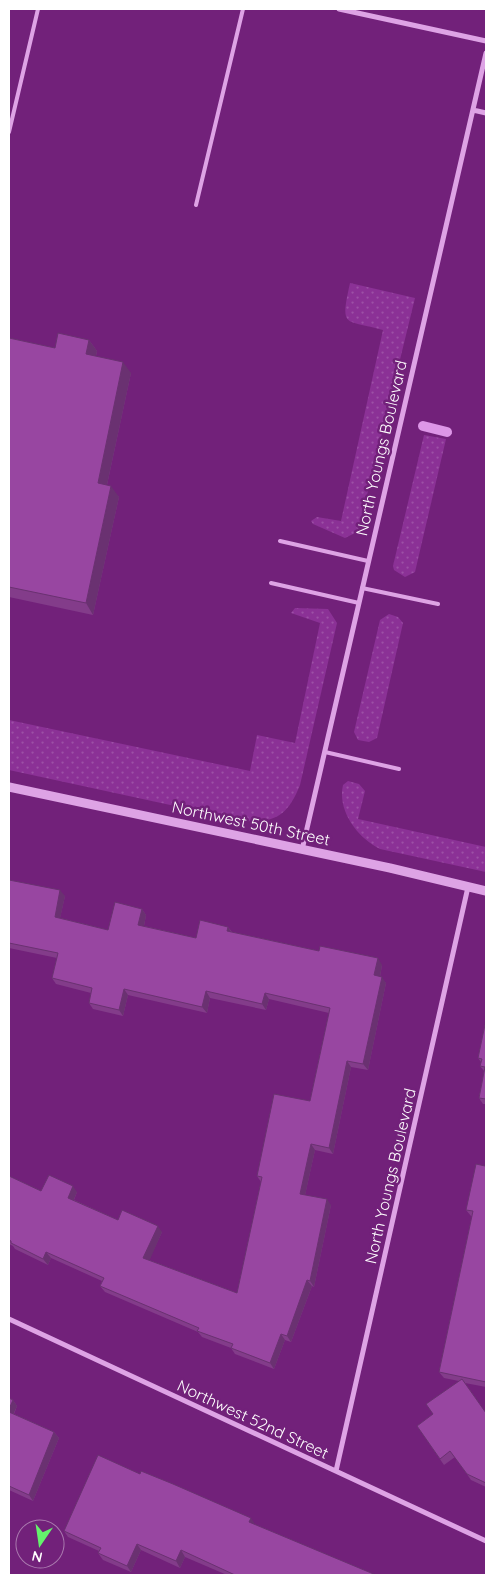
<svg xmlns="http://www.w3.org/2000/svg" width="495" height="1584" viewBox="0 0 495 1584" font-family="Quicksand,sans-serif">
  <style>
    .grass { fill: url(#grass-dots) }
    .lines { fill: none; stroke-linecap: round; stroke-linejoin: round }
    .stream { stroke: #dd96e7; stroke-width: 10 }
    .service { stroke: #dea3e5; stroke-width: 4 }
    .minor { stroke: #dea3e5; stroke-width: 5 }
    .tertiary { stroke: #dea3e5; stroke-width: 9 }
    .wall { fill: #833c8a }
    .shaded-wall { fill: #6a3171 }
    .building { fill: #9846a1; stroke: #6a3171 }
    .labels { text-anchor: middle; stroke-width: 5; stroke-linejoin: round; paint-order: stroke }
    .street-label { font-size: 16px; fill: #fff; stroke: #72217a }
  </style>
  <defs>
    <pattern id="grass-dots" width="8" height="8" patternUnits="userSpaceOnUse" patternTransform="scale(1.25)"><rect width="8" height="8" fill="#8b3196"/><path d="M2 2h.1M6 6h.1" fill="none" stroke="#9c50a6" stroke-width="1.8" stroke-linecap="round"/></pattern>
  </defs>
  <rect width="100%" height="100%" fill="#72217a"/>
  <path class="grass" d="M350,283L415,298L359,528L357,532L345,538L313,524L311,521L317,517L341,521L383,330C344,319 340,329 350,283Z
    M424,435L446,439L415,572L405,577L394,570L393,566Z
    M295,608L328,609L337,623L300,785C288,815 276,823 244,821L9,770V720L250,771L257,735L295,743L320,623L291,613Z
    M389,614L398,617L403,623L377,738L369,742L358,740L354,732L380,620Z
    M348,781L359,784L365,791L358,819L486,847V872L380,849C358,838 337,811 343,785Z"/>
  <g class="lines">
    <path class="stream" d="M423,426L447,432"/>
    <path class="service" d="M9,132L38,9
      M196,205L243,9
      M280,541L368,561
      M271,583L359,603
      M362,588L438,604
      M325,752L399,769"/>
    <path class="minor" d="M339,9L486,41
      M473,110L486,113
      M302,850L486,53
      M9,1319L486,1541
      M336,1471L468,887"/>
    <path class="tertiary" d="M9,787L390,868L486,891"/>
  </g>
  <path class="wall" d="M9,338L55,348L89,340L97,351L96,356L131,373L107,485L119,497L93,615L9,597Z
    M9,880L65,896L60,918L108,930L142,909L146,915L144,926L196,938L228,927L232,932L382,965L380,977L386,983L368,1070L351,1067L333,1154L315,1150L305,1195L331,1205L314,1287L312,1286L291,1342L285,1340L274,1369L235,1354L231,1348L202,1337L198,1332L105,1292L100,1286L102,1281L51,1258L48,1265L15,1249L13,1246L9,1244V1176L41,1191L77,1192L74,1200L118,1220L162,1232L149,1260L237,1293L261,1182L257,1176L310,1101L329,1013L269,999L266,1010L210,998L207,1013L128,995L123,1016L93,1009L89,1003L91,993L56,984L52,978L57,958L9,948Z
    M486,1020V1104H483L479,1098L484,1071L480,1066L481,1062L478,1058Z
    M486,1160V1387L465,1383L486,1413V1487L471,1480L455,1457L444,1465L417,1426L433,1414L459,1381L444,1378L439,1372L472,1216H471L466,1210L485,1166Z
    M9,1398L13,1400L17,1406L14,1414L54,1432L59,1438L33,1501L9,1490Z
    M64,1531L376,1575H227L185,1557L180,1568L141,1550L131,1572L103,1560L98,1553L99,1551L68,1537Z"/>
  <path class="shaded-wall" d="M89,340L97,351L94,365L86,354Z
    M123,362L131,373L105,494L98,483Z
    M111,486L119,497L93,615L86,603Z
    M60,890L65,896L59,923L55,917Z
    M142,909L146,915L143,931L138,925Z
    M228,927L232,933L227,931Z
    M378,958L382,965L379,982L374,975Z
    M382,977L386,983L368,1070L363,1064Z
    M124,989L128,995L123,1016L119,1010Z
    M206,991L210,998L207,1013L202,1007Z
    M265,993L269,999L266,1010L262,1004Z
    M347,1061L351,1067L333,1154L329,1148Z
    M311,1144L315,1150L304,1200L300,1194Z
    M73,1186L77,1192L72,1204L68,1198Z
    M327,1199L331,1205L314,1287L310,1281Z
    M158,1226L162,1232L148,1264L143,1258Z
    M46,1252L51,1258L48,1265L43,1259Z
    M307,1280L312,1286L291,1342L287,1336Z
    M281,1334L285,1340L274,1369L270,1363Z
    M13,1400L17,1406L12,1417L9,1412V1409Z
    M54,1432L59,1438L33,1501L29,1495Z
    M251,1518L255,1524L249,1522Z
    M137,1544L141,1550L131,1572L127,1566Z
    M181,1550L185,1557L180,1568L176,1561Z"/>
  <path class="building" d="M58,333L89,340L86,354L123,362L98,483L111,486L86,603L9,587V338L55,348Z
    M9,880L60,890L55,917L108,930L115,902L142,909L138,925L196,938L200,920L228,927L227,931L319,951L320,946L378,958L374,975L382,977L363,1064L347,1061L329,1148L311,1144L300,1194L327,1199L310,1281L307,1280L287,1336L281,1334L270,1363L231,1348L233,1344L197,1331L199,1328L100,1286L104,1278L46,1252L43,1259L11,1243V1241L9,1240V1176L41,1191L49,1175L73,1186L68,1198L118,1220L122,1210L158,1226L143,1258L237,1293L262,1177L257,1176L274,1094L310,1101L330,1008L265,993L262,1004L206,991L202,1007L124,989L119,1010L89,1003L92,988L52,978L58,953L9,943Z
    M486,1020V1099L479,1098L485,1067L480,1066L482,1059L478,1058Z
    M486,1160V1382L439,1372L473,1211L466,1210L476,1164L485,1166Z
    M462,1379L486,1413V1483L467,1474L450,1451L440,1459L417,1426L433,1414L426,1404Z
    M9,1398L13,1400L9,1409Z
    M9,1412L54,1432L29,1495L9,1486Z
    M98,1455L140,1474L141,1471L173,1484L251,1518L249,1522L376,1575H235L181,1550L176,1561L137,1544L127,1566L98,1553L101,1548L64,1531Z"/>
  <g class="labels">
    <g class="street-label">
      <text transform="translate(381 448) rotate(-77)" y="6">North Youngs Boulevard</text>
      <text transform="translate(251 823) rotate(12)" y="6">Northwest 50th Street</text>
      <text transform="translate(390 1176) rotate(-77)" y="6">North Youngs Boulevard</text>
      <text transform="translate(253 1419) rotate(25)" y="6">Northwest 52nd Street</text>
    </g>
  </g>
  <rect width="495" height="1584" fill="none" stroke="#ffffff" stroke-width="20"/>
  <g transform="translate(40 1544) rotate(193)"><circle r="24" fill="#72217a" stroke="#aa7aaf"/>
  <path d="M0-4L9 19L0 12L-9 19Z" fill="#64f26c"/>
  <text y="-8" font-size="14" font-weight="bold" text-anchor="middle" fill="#ffffff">N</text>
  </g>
</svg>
